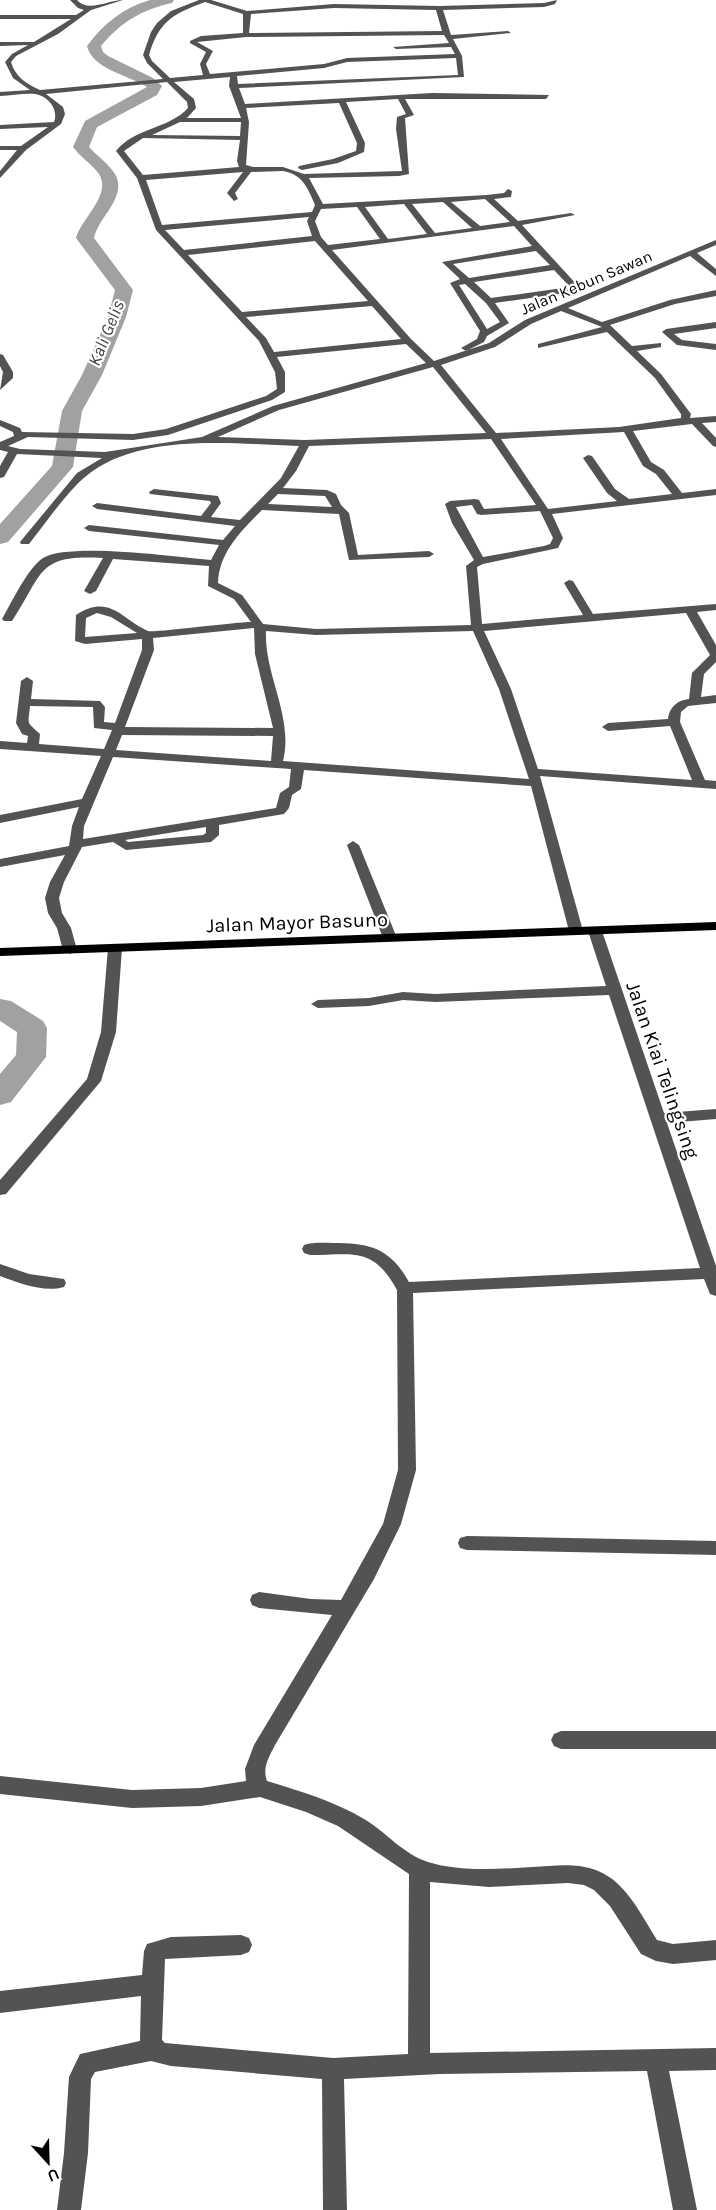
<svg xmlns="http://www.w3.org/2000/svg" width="716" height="2210" viewBox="0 0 716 2210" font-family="Karla,sans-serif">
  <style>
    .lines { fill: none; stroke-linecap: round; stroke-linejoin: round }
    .river { fill: #a1a1a1; fill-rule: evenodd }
    .minor { fill: #535353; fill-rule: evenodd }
    .major { fill: #000; fill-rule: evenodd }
    .labels { text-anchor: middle; stroke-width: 4.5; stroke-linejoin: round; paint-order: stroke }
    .far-street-label { font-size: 16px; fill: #000; stroke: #fff }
    .far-water-label { font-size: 18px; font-style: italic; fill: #424242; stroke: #fff }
    .street-label { font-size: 20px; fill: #000; stroke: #fff }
  </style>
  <rect width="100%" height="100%" fill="#fff"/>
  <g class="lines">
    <path class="river" d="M150,0H174L172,3C141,10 121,22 101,46L103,52L108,56L153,78L162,86L157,95L97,127L89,147C97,156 108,163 115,174C128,197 98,217 94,238L133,290L126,317L102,375L82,411L73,467L8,542L0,544V524L52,466L62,411L82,375L108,317L115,290L76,238C81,219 112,195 99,174C92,164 80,157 73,147L85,121L147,87C129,75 93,70 87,46C104,23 123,8 150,0Z
      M0,999L11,1001L43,1021L47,1028L46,1057L11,1102L0,1105V1074L16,1055L17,1032L0,1021Z"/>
    <path class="minor" d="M70,0H77C89,13 107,0 123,0L91,10L58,34L16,56L11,62C15,77 27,84 40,90L163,79L147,63L143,55L151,32L157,23L171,11L199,0H211L247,11L334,4L439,6L544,3L557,0L555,4L544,7L443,10L451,35L508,31L511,33L453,39L462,56L464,77L239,88L245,104L432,93L549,95L546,99H405L414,115L405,118L409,174L399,176L309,178L323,204L487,195L504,193L508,189L512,191L511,197L494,199L518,221L571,213L575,215L522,225L579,287V291L495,303L509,323L487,336L484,342L466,351L461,348L477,339L480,331L450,283L460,279L442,262L532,246L514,226L332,250L411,339L434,361L489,343L525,320L716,240V245L697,253L716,269V276L690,256L568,308L602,322L670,300L716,290V296L675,304L610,325L632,346L661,343V347L637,351L661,374L691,414L690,418L716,416V422L702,423L716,438V447L713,446L692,424L633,431L651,462L664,470L682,493L716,489V495L552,514L563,538L558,548L483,564L477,567L482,624L583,615L564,583L569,580L573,581L593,614L716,604V610L697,612L716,645V662L704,674L701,697L716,695V703L688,706L681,712L680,722L705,780L716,781V789L540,776L583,931L581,934L576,935L569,931L531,786L304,770L301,789L292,795L289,808L284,814L219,825V835L211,842L126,850L113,842L82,847L64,882L59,898L62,913L71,928L77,950L70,954L63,950L57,928L48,913L45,898L50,882L65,855L0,867V859L69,846L72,826L79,807L0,823V815L82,799L101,756L0,749V741L27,743L28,736L22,734L16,723L21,681L27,677L33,681L31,699L100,701L105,707L104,722L115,723L142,650V639L85,644L75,641L76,615C110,593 122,620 148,631C154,633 235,622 251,622L234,599L208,586L209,566L113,559L96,591L90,594L84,591L103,558C36,554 44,573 12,621H4L2,619C12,602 27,569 43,558C69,542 177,557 211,560L219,545L89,531L84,528L89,525L223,540L235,526L97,509L92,506L97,503L201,516L211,503L210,501L150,494L149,492L154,489L218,496L221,503L211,517L240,520L281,478L299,446C233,444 138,432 85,477C67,492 44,525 29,544H21L20,542L77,473L102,458L17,454L4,477L0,478V466L8,452L0,450V442L14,436L13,432L0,426V420L20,428L22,432L133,434L166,429L266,396L277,389L275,372L259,341L156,230L137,178L116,151C134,128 169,129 188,108L187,102L167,82L46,94L63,107L65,114L61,124L26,150L0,178V171L17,150H0V146H21L48,127L0,129V125L54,122C59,109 48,96 35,94C24,93 11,96 0,96V92L30,90L13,78L5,62L12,54L28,45L0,46V42H34L71,19H0V15H76L84,10L78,8ZM205,2L243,14V33L201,36L190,41V43L206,52L200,64L203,75L170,78L152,61L149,55C159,21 173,14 205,2ZM334,8L436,10L442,31L249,33L251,14ZM444,35L449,43L393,47L396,49L451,47L455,54L347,58L324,64L210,74L206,64L213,51L197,42L246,37ZM456,58L458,75L238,84L237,76L324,68L347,62ZM230,77L229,86L241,118H187L196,108L194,99L174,82ZM398,99L406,114L397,117L396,129L402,171L304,174L283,167H253L246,165L249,122L246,108L339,103L357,143L356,151L333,159L299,166L298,168L302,170L338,163L364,152L365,143L346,102ZM180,122H241L240,136L152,135ZM143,138L240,140L237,161L239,167L143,175L124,151ZM283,171C302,174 308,188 315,205L312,212L162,225L146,180L243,172L227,193L234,201L238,199L235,193L251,172ZM485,199L510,222L480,226L451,202ZM443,202L472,228L435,233L412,204ZM404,204L427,234L388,239L365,207ZM357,207L380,239L328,245L321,237L315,221L321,209ZM309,217L307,221L312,236L184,250L165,230ZM315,241L368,301L242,312L188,255ZM536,251L550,265L469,278L453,264ZM554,270L570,287L491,298L474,282ZM465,284L486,303L500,322L487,329L459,285ZM372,306L401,339L274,352L266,338L246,317ZM561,311L602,327L538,344V348L607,332L655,378L681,414V418L619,427L496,433L441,365L495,347L531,324ZM406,344L426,363L273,406L202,437L105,452L20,449L8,446L28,437L133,440L168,435L272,400L285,392V372L277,357ZM433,367L486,433L305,440L218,437L279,410ZM624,432L643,466L656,474L672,494L629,499L615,489L592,456L588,455L583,458L607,493L617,501L548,509L501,439ZM491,439L536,505L484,509L479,500L475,499L450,501L445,504L452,523L474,560L466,566L471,625L316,629L263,624L242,595L218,583C219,552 242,530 262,510L339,514L349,560L429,557L434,554L429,551L358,555L349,513L341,505L336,494L327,490L283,488L296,471L309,446ZM278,494L325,496L332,507L268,504ZM472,505L477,514L481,515L540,511L553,538L550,544L544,546L483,557L456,507ZM97,613L111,617L137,633L85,637L86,618ZM686,613L710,655L692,673L689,699C678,700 669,707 668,719L608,723L602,727L608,731L670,726L692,780L538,769L511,689L484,631ZM254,628L255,654L273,728L125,727L154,650L153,638ZM266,631L316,635L473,631L499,689L529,779L283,761C294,717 264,675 266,631ZM30,706L93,707L94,728L112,730L104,749L39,744L40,734C26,721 28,726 30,706ZM122,735L273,736L271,761L116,750ZM113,757L291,769L289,787L280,793L276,808L83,839L84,826ZM206,827V833L203,835L128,842L125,840Z
      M716,322V328L674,334L682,340L716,344V350L677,345L662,332L666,329Z
      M0,354L3,355L13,372V378L0,390L3,372L0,366Z
      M353,841L359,845L397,938L395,941H385L383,938L347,845Z
      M595,927L602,931L664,1113L716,1109V1119L667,1123L716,1266V1296L710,1294L704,1279L413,1293L416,1470L401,1524L374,1579L275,1745C269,1757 262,1768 267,1781C300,1791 334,1801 364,1819C386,1832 403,1854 428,1862C459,1872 500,1869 532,1867C563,1865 593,1860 618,1884C634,1899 645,1921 657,1940L673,1944L716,1940V1960L673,1964L656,1961L641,1954L610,1906L594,1890L584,1885L568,1883L489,1887L430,1882V2053L716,2048V2070L669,2071L697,2210H673L647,2071L440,2074L344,2079L347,2210H323L322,2079L171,2066L151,2061L95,2072L91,2079L88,2153L81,2210H57L64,2153L69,2077L80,2054L140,2041L141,1996L0,2013V1991L142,1975L144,1951L147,1944L171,1937L241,1935L249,1938L252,1945L249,1952L241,1955L165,1959L162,2040L165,2043L333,2058L408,2054L409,1874L338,1826L306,1812L260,1797L201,1806L132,1808L0,1794V1776L132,1790L201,1788L246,1781L245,1769L254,1745L332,1615L259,1608L252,1605L250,1600L252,1595L259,1592L311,1599L341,1600L383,1524L398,1470L397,1290C373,1246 353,1255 310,1255L304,1253L302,1249L304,1245C313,1242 323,1243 333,1243C370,1243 390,1248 409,1282L700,1268L609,995L435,1002L403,1000L369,1006L318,1008L311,1004L318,1000L369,998L403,992L435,994L606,986L588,931Z
      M115,944L122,948L116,1032L101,1081L6,1194L0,1195V1180L87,1079L101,1032L108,948Z
      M0,1264L29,1274L64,1279L66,1283L64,1287C44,1293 19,1283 0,1276Z
      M467,1536L716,1541V1555L467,1550L460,1548L458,1543L460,1538Z
      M561,1731H716V1749H561L554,1746L551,1740L554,1734Z"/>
    <path class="major" d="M716,922V930L0,956V948Z"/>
  </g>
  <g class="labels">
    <g class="far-street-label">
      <text transform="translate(586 282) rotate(-23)" y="6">Jalan Kebun Sawan</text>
    </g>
    <g class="far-water-label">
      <text transform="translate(106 333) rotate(-68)" y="6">Kali Gelis</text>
    </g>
    <g class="street-label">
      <text transform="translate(297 922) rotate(-2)" y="7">Jalan Mayor Basuno</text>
      <text transform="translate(663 1070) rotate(71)" y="7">Jalan Kiai Telingsing</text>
    </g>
  </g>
  <g transform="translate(48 2162) rotate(158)" stroke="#ffffff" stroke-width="4.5" paint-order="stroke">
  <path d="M0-4.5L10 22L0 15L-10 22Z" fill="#000000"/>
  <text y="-9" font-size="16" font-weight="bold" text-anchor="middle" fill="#000000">U</text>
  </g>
</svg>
